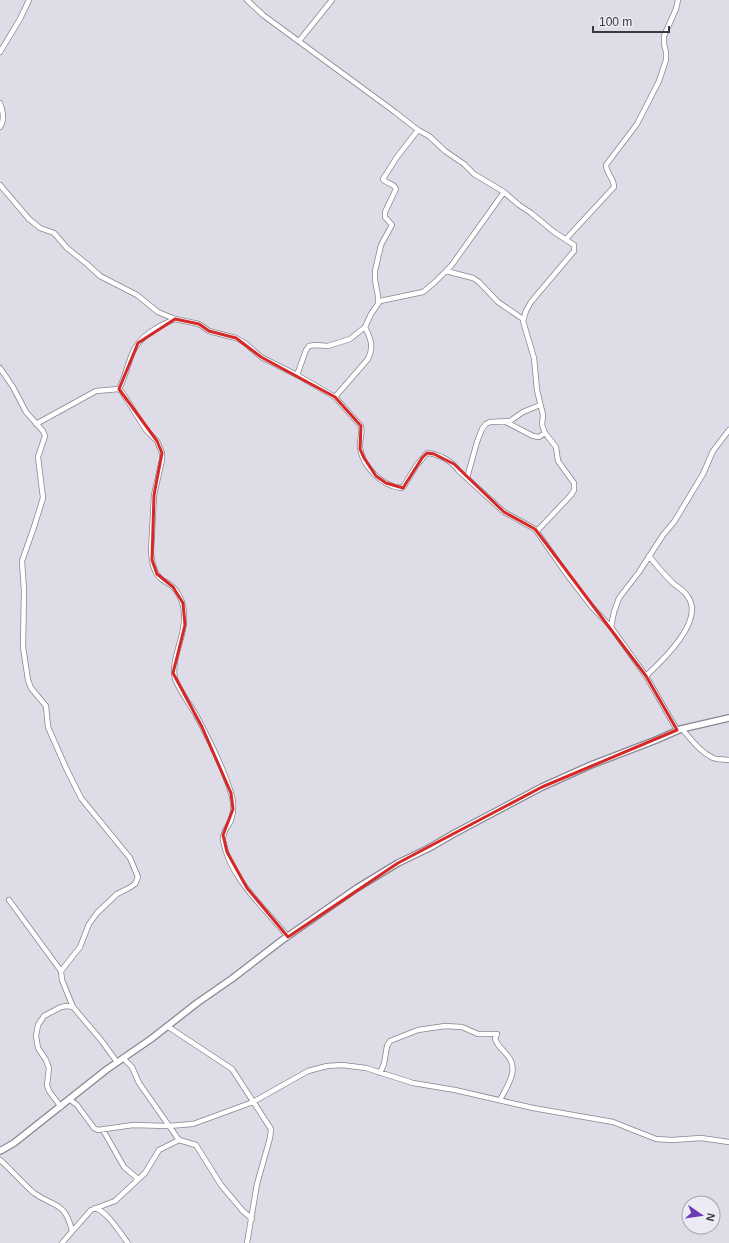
<svg xmlns="http://www.w3.org/2000/svg" width="729" height="1243" viewBox="0 0 729 1243" font-family="Arial,sans-serif">
  <style>
    .lines { fill: none; stroke-linecap: round; stroke-linejoin: round }
    .minor-casing { stroke: #88868f; stroke-width: 6 }
    .tertiary-casing { stroke: #88868f; stroke-width: 8 }
    .minor { stroke: #fff; stroke-width: 4.5 }
    .tertiary { stroke: #fff; stroke-width: 5.5 }
    .marked { fill: none; stroke: #d62828; stroke-width: 3; stroke-linejoin: round }
  </style>
  <rect width="100%" height="100%" fill="#dedce7"/>
  <g class="lines">
    <defs>
      <path id="minor" d="M247,0L263,15L395,112L418,130L429,136L445,151L464,164L474,174L504,192L519,205L531,213L554,232L574,245V251L531,302L526,311L523,321L534,358L537,390L543,415L542,425L545,433L556,447L558,461L574,483V490L571,495L537,531
        M299,41L332,0
        M0,52L20,19L29,0
        M0,103C3,111 5,120 0,127
        M0,185L29,219L40,228L54,233L67,248L87,264L100,276L137,295L158,312L175,319L199,324L209,331L236,338L245,343L261,357L297,375L335,397L361,426C363,433 359,440 360,448C363,467 382,486 401,488L404,486L416,466L427,453C439,454 452,461 459,471L504,512L535,529L568,576L591,606L611,627L646,676L677,730
        M566,239L614,187C614,178 606,173 606,165L637,124L659,81L666,60V52L664,44V36L676,9L678,0
        M446,271L473,278L479,282L498,302L523,319
        M378,303V296L375,280V271L381,245L392,225L385,217V212L396,189C394,183 386,184 383,179L397,157L418,130
        M0,368L13,387L26,412L43,431L45,436L38,457L43,498L34,527L22,561L24,591L23,647L28,680L31,688L46,706L48,727L66,768L81,798L130,858L138,877L135,884L129,888L117,894L97,913L89,924L80,947L61,971L62,980L73,1007L101,1040L117,1062
        M297,375L306,350L309,346L315,345L328,346L350,339L365,327L371,314L380,301L423,292L435,282L451,266L504,192
        M119,389C125,378 127,366 132,354C139,336 158,326 175,319
        M335,397L368,359C374,347 371,339 365,327
        M506,422L533,436L539,437L545,433
        M36,424L96,391L119,389L122,392L146,430L157,441L162,453V460L154,495L151,552C152,561 153,571 160,578C163,581 169,583 173,587C177,591 182,599 183,606C189,633 170,656 175,679C180,691 188,702 195,713C208,737 223,767 231,793C234,802 234,811 231,820C228,827 222,832 223,840C230,879 264,907 288,937
        M467,478L477,442L482,429L486,424L490,422L510,421L523,412L540,405
        M611,627L614,612L619,598L639,572L663,535L674,522L703,474L713,451L729,430
        M646,676C662,661 705,621 688,597C685,591 679,588 674,584C665,576 657,566 649,556
        M682,729C691,739 700,752 713,758C718,760 724,759 729,760
        M9,900L61,971
        M167,1026L232,1069L271,1129L270,1138L257,1184L247,1243
        M123,1058L132,1067L139,1083L179,1140L196,1145L221,1185L242,1210L252,1219
        M380,1073L384,1064L387,1046L390,1041L418,1030L445,1026L462,1027L478,1034H497L495,1039L496,1041C499,1048 506,1052 510,1059C518,1072 506,1088 500,1100
        M69,1099L77,1105L94,1128L98,1130L133,1125L168,1126L193,1124L253,1102L308,1071L327,1066L342,1065L366,1068L413,1083L455,1090L533,1108L613,1122L656,1139L672,1140L701,1138L729,1142
        M61,1107L49,1091L47,1085L49,1068L46,1060L38,1048L36,1036L38,1025L44,1016L61,1007L67,1006L73,1007
        M103,1130L124,1167L137,1178
        M0,1160C12,1170 22,1183 34,1193C55,1208 65,1201 72,1231
        M95,1208C108,1212 120,1233 128,1243
        M62,1243L91,1210L115,1201L145,1173L159,1150L179,1140"/>
      <path id="tertiary" d="M0,1151L14,1143L106,1070L151,1039L197,1003L233,978L281,941L357,888L398,863L429,848L455,833L542,787L591,765L656,740L681,729L729,718"/>
    </defs>
    <use href="#minor" class="minor-casing"/>
    <use href="#tertiary" class="tertiary-casing"/>
    <use href="#minor" class="minor"/>
    <use href="#tertiary" class="tertiary"/>
  </g>
  <path class="marked" d="M175,319L199,324L209,331L236,338L261,357L335,397L361,426L360,449L364,458L376,476L386,483L403,488L422,458L427,453L434,454L454,464L504,512L535,529L646,676L677,730L542,787L398,863L288,937L247,888L227,852L223,835L233,809L231,793L202,727L173,673L185,625L183,603L173,587L157,574L152,560L154,495L162,453L157,441L119,389L138,343Z"/>
  <g transform="translate(701 1215) rotate(103)"><circle r="19" fill="#eceaf4" stroke="#a5a3ab"/>
  <path d="M0-3L7 15L0 10L-7 15Z" fill="#6c3ab2"/>
  <text y="-6" font-size="11" font-weight="bold" text-anchor="middle" fill="#3a393d">N</text>
  </g>
  <path d="M593 26v6h76v-6" fill="none" stroke="#3a393d" stroke-width="2"/>
  <text x="599" y="26" font-size="12" fill="#3a393d" stroke="#eceaf4" stroke-width="3" paint-order="stroke">100 m</text>
</svg>
